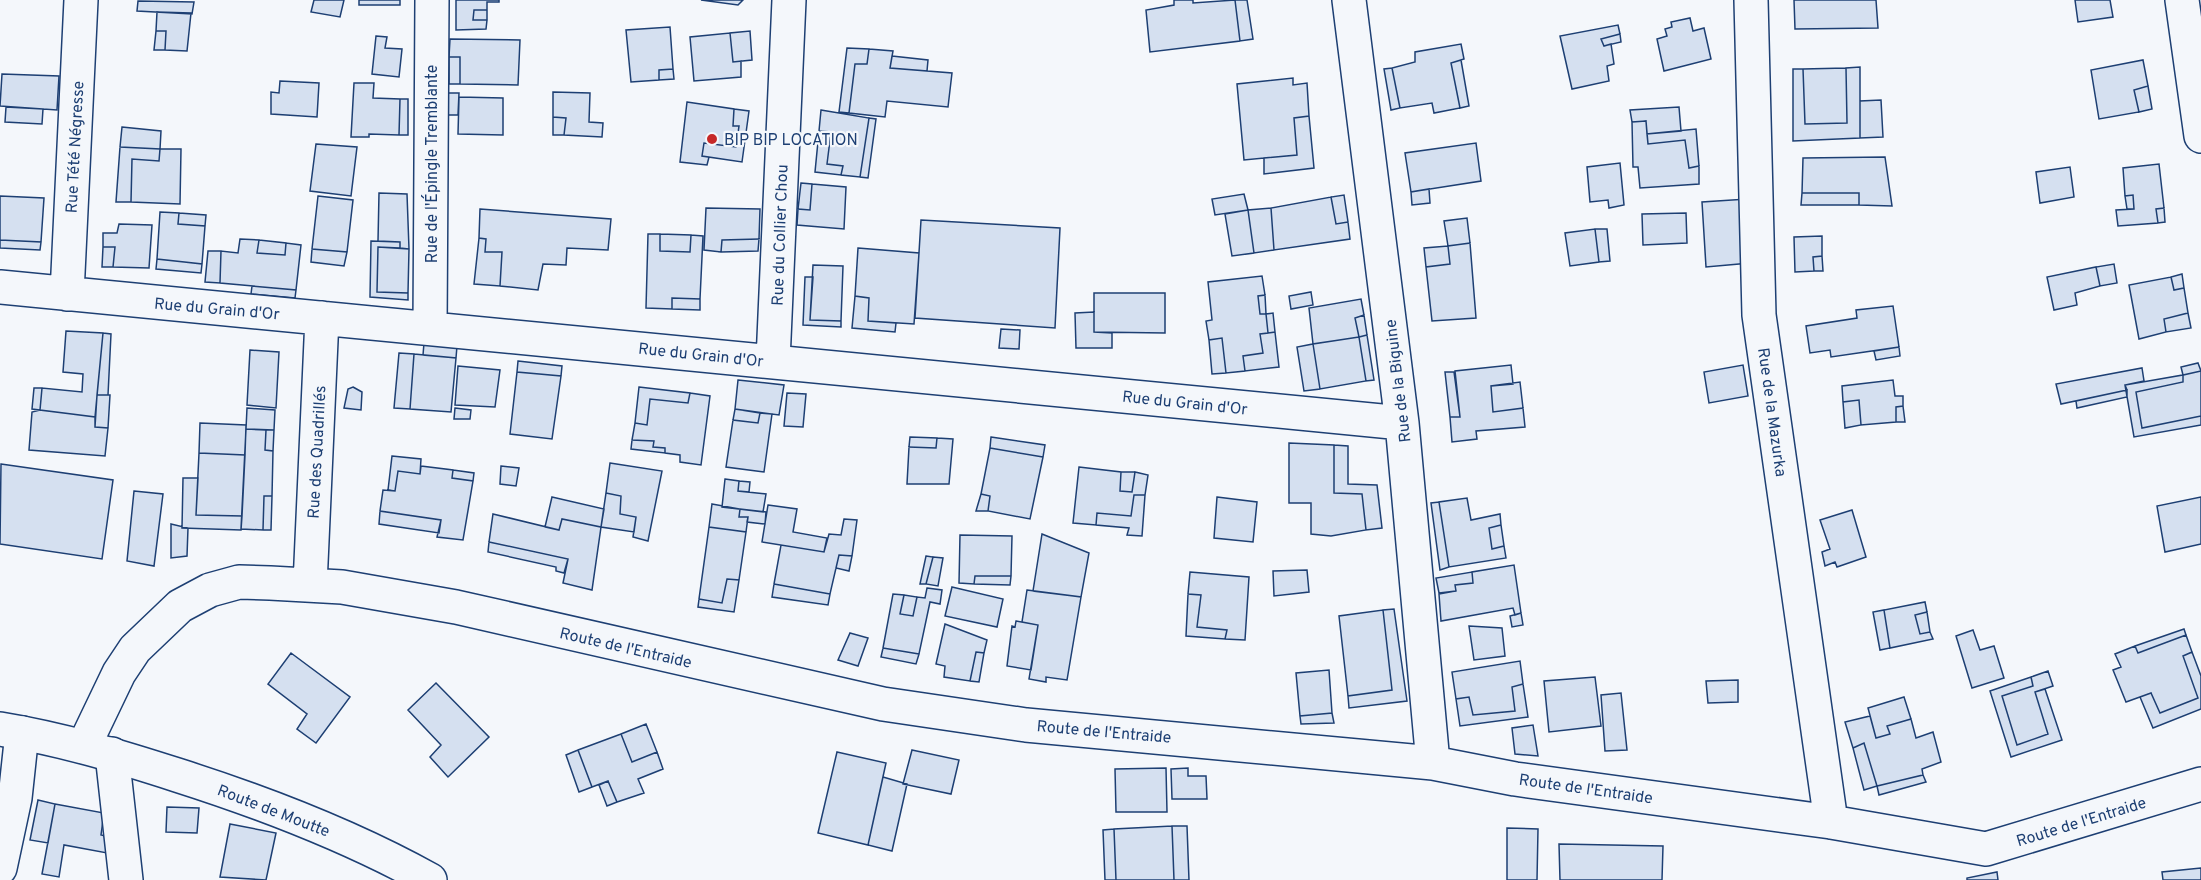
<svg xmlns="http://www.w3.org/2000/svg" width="2201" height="880" viewBox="0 0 2201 880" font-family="Overpass,sans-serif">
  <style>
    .building { fill: #d5e0f0; stroke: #1d3f73; stroke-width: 1.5 }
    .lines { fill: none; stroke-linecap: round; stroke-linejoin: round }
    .minor-casing { stroke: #1d3f73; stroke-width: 36 }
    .major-casing { stroke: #1d3f73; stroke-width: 36 }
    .minor { stroke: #f4f7fb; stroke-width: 33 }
    .major { stroke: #f4f7fb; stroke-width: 33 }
    .poi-dot { fill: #c62828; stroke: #f4f7fb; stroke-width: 2 }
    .labels { text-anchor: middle; stroke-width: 4.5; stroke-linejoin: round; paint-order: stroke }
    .poi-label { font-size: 16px; fill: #1d3f73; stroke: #f4f7fb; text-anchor: start }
    .street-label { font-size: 16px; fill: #1d3f73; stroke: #f4f7fb }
  </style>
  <rect width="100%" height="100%" fill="#f4f7fb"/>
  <path class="building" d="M314,0H344L340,17L311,12Z
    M359,0H400V5H359Z
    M456,0H499V2H487V10H474L473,20H487L486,29L456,30Z
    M701,0H743L738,5Z
    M1174,0H1193V3L1235,0L1240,41L1150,52L1146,10L1174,5Z
    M1235,0H1247L1253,39L1240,41Z
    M1794,0H1876L1878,28L1795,29Z
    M2075,0H2110L2113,17L2078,22Z
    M138,1L194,2L192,14L137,11Z
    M474,10H487V20H473Z
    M157,12L191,13L187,51L165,50L166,31H156Z
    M1690,18L1693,31L1704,28L1711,59L1664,71L1657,39L1667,36L1665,29L1672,27L1671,22Z
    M1618,25L1620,34L1601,39L1604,46L1611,44L1614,64L1607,66L1609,81L1572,89L1560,36Z
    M670,27L673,69L659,70V80L631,82L626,30Z
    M156,31H166L165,50H154Z
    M750,31L752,60L733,62L730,33Z
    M730,33L733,62L741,61V77L694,81L690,37Z
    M1620,34L1621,42L1604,46L1601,39Z
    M376,36L387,37L385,48L402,49L399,77L372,74Z
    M450,39L520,40L518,85L460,84V57H449Z
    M1461,44L1464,59L1451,63L1460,108L1434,113L1432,103L1400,108L1392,68L1415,62V52Z
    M847,48L869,49L867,64H855L849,113L839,112Z
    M869,49L893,51L890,68L952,73L948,107L887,101L885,117L849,113L855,64H867Z
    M892,56L928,60L927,71L890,68Z
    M449,57H460V84H449Z
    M1461,60L1469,106L1460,108L1451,63Z
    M2143,60L2148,86L2134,90L2139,112L2099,119L2091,70Z
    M1860,67V138L1793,141V69H1803L1805,124L1847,123L1846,68Z
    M1392,68L1400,108L1391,110L1384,69Z
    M1846,68L1847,123L1805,124L1803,69Z
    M673,69L674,79L659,80V70Z
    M2,74L59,76L57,110L0,106Z
    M1293,78V85L1307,83L1309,116L1294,118L1297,155L1244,160L1237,84Z
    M280,81L319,83L317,117L271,114V92L279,93Z
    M354,83H374L373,98L400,99L399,135L369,134V137H351Z
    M2148,86L2152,109L2139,112L2134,90Z
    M553,92L590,93L589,122L603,123L602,137L564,135L566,118L553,117Z
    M439,93H459L458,115H439Z
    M459,97L503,98V135L458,134Z
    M400,99H408V135H399Z
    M1881,100L1883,137L1860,138V101Z
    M687,102L734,109L733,126H739L736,147L704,143L702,156L709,157L707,165L680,162Z
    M6,107L43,109L42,124L5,122Z
    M1679,107L1681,131L1647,134L1646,121L1632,122L1630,110Z
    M734,109L749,111L742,162L702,156L704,143L736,147L739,126H733Z
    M821,110L869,118L860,177L841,175L843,166L827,164L831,132L819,131Z
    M1309,116L1314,168L1264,174V158L1297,155L1294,118Z
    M553,117L566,118L564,135H553Z
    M869,118L876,119L868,178L860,177Z
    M1646,121L1648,144L1685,140L1689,168L1699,166V184L1640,188L1638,167H1633L1632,122Z
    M122,127L161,131L160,149L120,147Z
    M1696,129L1699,166L1689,168L1685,140L1648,144L1647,134Z
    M819,131L831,132L827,164L843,166L841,175L815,172Z
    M1476,143L1481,181L1411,192L1405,153Z
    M316,144L357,147L351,196L310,191Z
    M120,147L160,149L159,161L132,159L131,202H116Z
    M160,149H181L180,204L131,202L132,159L159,161Z
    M1885,157L1892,206L1859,205V193H1802L1803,158Z
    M1620,163L1624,205L1609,208L1608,200L1590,202L1587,167Z
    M2159,164L2164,208L2156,209L2158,223L2118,226L2116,210L2134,209L2133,195L2125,196L2123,168Z
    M2070,167L2074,197L2040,203L2036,172Z
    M801,183L812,184L810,210L798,209Z
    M812,184L846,187L844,229L797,225L798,209L810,210Z
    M1429,189L1430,203L1412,205L1411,192Z
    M379,193L407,194L409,249L400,248V242L378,241Z
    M1802,193H1859V205H1801Z
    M1244,194L1248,210L1215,215L1212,199Z
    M1344,195L1348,222L1336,224L1331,197Z
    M2133,195L2134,209H2127L2125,196Z
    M0,196L44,198L41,242L0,240Z
    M318,196L353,200L347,252L312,249Z
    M1331,197L1336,224L1348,222L1350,239L1274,250L1271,208Z
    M1747,199L1750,263L1706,267L1702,202Z
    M706,208L760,209L759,239L722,240L721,252L704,250Z
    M1271,208L1274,250L1254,253L1248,210Z
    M2164,208L2165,222L2158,223L2156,209Z
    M480,209L611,219L608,250L567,248L566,265L543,264L538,290L500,286L502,252H485L486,239L479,238Z
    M1248,210L1254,253L1232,256L1225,214Z
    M160,212L179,213L178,224L205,226L202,264L157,259Z
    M179,213L206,215L205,226L178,224Z
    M1686,213L1687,243L1643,245L1642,214Z
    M1467,218L1470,243L1448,246L1444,221Z
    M921,220L1060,228L1055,328L915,318Z
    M119,224L152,225L149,268L113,267L115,247H103V233H117Z
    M1595,229H1607L1610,261L1599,262Z
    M1595,229L1599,262L1570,266L1565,233Z
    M648,234H660V251L690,252L691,235L703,236L700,299L672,298V309L646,308Z
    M660,234L691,235L690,252L660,251Z
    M1822,236V256L1813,257L1814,271L1795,272L1794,237Z
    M479,238L486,239L485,252H502L500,286L474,284Z
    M240,239L259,240L257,253L285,255L286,243L301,245L296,290L220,283L221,251L238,253Z
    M759,239L758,251L721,252L722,240Z
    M0,240L41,242L40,250L0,248Z
    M259,240L286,243L285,255L257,253Z
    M371,241L400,242V248L378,247L377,292L408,293V300L370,297Z
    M1470,243L1476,318L1432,321L1426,267L1450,264L1448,246Z
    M1448,246L1450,264L1426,267L1424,248Z
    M103,247H115L113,267H102Z
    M378,247L409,249L408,293L377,292Z
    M858,248L919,253L914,324L868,321L869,298L855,296Z
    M312,249L347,252L344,266L311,262Z
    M208,251H221L220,283L205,282Z
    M1822,256L1823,271H1814L1813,257Z
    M157,259L202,264L201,273L156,269Z
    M2114,264L2117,283L2100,286L2096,267Z
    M813,265L843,266L841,321L810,320Z
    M2096,267L2100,286L2075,293L2077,305L2054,310L2047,277Z
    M2182,274L2184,288L2174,290L2171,277Z
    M1262,276L1265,295L1258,296L1260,314H1266L1268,333L1260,334L1263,353L1243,356L1245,371L1226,373L1222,338L1209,340L1206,321L1212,320L1208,282Z
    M805,277H813L810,320L841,321V327L803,325Z
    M2171,277L2174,290L2184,288L2188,313L2164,319L2166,332L2139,339L2129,285Z
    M252,286L296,290L295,298L251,294Z
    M1311,292L1313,305L1291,309L1289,296Z
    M1094,293H1165V333L1094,332Z
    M1265,295L1266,314H1260L1258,296Z
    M855,296L869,298L868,321L896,323L895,332L852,328Z
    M672,298L700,299V310L672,309Z
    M1361,299L1364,315L1355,318L1359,337L1313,344L1309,308Z
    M1893,306L1899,347L1831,357L1830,350L1810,353L1806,326L1857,318L1856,310Z
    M1094,312V332L1112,333V348H1076L1075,313Z
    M1273,313L1275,332L1268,333L1266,314Z
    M2188,313L2191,328L2166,332L2164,319Z
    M1364,315L1367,335L1359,337L1355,318Z
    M1001,329L1020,330L1019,349L999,348Z
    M66,331L103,333L95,417L40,410L42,388L82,392L83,374L63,372Z
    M1275,332L1279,367L1245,371L1243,356L1263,353L1260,334Z
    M103,333L111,334L108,395H97Z
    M1367,335L1374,380L1366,381L1359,337Z
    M1359,337L1366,381L1320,389L1313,344Z
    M1222,338L1226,373L1212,374L1209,340Z
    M424,343L457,346L456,358L423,355Z
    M1313,344L1320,389L1304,391L1297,347Z
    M1899,347L1900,356L1876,360L1874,351Z
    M250,350L279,352L276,408L247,405Z
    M399,353L414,354L410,409L394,408Z
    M414,354L456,358L451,412L410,409Z
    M518,361L562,366L561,376L517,372Z
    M2198,363L2201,371L2183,375L2181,367Z
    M1511,365L1513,384L1491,386L1493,412L1523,408L1525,427L1476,431L1477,439L1452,442L1450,417H1460L1455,371Z
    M1743,365L1748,396L1709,403L1704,372Z
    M458,366L500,370L495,407L455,405Z
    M2142,368L2144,381L2125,385L2127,390L2061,404L2056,384Z
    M2201,371V416L2142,428L2136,392L2183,382V375Z
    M517,372L561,376L552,439L510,434Z
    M1445,372H1454L1460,417H1450Z
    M2183,375V382L2136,392L2142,428L2201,416V425L2134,437L2125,385Z
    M738,380L784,385L779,415L735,409Z
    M1893,380L1895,396H1903V406L1896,407V422L1861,425L1859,400L1843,402L1842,386Z
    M1520,382L1523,408L1493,412L1491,386Z
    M353,387L362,392L361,410L344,408L348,389Z
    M639,387L690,393L688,403L650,399L647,425L635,423Z
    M34,388H42L40,410L32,409Z
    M2127,390V397L2077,408L2076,401Z
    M690,393L710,396L701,465L680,462V455L665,453V448L653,447L654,441L632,440L635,423L647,425L650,399L688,403Z
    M787,393L806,394L803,427L784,426Z
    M97,395H110L108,428L95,427Z
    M1859,400L1861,425L1845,428L1843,402Z
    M1903,406L1905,422H1896V407Z
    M247,408L275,410L274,430L246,429Z
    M455,408L471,410L470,419H454Z
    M735,409L760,413L758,423L733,420Z
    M40,410L95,417V427L108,428L105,456L29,450L32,412Z
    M760,413L772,414L764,472L726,467L733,420L758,423Z
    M200,423L246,425L245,455L199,453Z
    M246,429L266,430L265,450L273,451L272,496H264L263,530L241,529Z
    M266,430H274L273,451L265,450Z
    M910,437L937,438L936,448L909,447Z
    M991,437L1045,445L1043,457L990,448Z
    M937,438L953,439L949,484H907L909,447L936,448Z
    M632,440L654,441L653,447L665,448V453L631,449Z
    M1289,443L1334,445V493L1362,494L1366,530L1331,536L1311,534V503H1289Z
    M1334,445L1348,446V484L1377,485L1382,528L1366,530L1362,494L1334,493Z
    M990,448L1043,457L1030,519L988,511L990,496L981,494Z
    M199,453L245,455L242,516L196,515Z
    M392,456L421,459L420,474L398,471L395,491L388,490Z
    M610,463L662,471L648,541L633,537L636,517L620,514L621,496L606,493Z
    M1,464L113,480L102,559L0,544Z
    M421,466L453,470L452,478L473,481L463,540L437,537L441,520L380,511L383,490L395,491L398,471L420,474Z
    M501,466L519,468L516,486L500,484Z
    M1079,467L1121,472L1120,491L1132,492L1135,472L1148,475L1145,495H1134L1131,516L1097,513L1096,525L1073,523Z
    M453,470L474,473L473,481L452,478Z
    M1121,472H1135L1132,492L1120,491Z
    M183,478H198L196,515L242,516L241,530L182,528Z
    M725,479L739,481L738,491L766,494L763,512L722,507Z
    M739,481L750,482L749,492L738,491Z
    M134,491L163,494L154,566L127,561Z
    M606,493L621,496L620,514L636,517L634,532L601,527Z
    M981,494L990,496L988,511H976Z
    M1134,495H1145L1142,536L1127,535L1129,528L1096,525L1097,513L1131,516Z
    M264,496H272L271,530H263Z
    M552,497L604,509L601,527L562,519L559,530L545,527Z
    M1217,497L1257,502L1253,542L1214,538Z
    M2201,497V544L2165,552L2157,506Z
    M1467,498L1471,520L1500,514L1501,525L1489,528L1492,549L1504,546L1506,558L1449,567L1439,502Z
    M1439,502L1449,567L1440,570L1431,503Z
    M712,504L740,509L739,517H748L746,532L709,527Z
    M768,505L797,509L793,532L827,538L824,552L762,542Z
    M740,509L766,512L765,524L747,522L748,517H739Z
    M1852,510L1866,557L1837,567L1835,562L1825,566L1822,552L1830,549L1820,520Z
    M380,511L441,520L439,533L379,524Z
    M493,514L559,530L562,519L601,527L592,590L563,583L568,559L489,542Z
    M844,519L857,520L852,556L839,555L830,594L774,584L781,545L824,552L829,534L841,535Z
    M171,524L188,528L187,556L171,558Z
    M1501,525L1504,546L1492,549L1489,528Z
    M709,527L746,532L739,580L727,579L722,603L699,599Z
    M1042,534L1089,553L1081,597L1033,591Z
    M960,535L1012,536L1011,576H975L974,584L959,583Z
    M489,542L568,559L564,573L556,571V567L488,552Z
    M839,555L852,556L849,571L836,568Z
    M926,556L933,557L926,584H920Z
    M933,557L943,558L938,586L926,584Z
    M1514,565L1521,613L1515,615L1513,608L1441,621L1439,594L1456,591L1455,585L1473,583L1472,572Z
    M1307,570L1309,592L1274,596L1273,571Z
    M1190,572L1249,577L1245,640L1225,639L1227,630L1197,627L1201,595L1188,594Z
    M1472,572L1473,583L1455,585L1456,591L1439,593L1436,578Z
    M975,576H1011L1010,585L974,584Z
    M727,579L739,580L734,612L698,607L699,599L722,603Z
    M774,584L830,594L828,605L772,597Z
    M952,587L1003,599L997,627L945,616Z
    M927,588L942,590L940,604L930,602L919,654L883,648L893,594L904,595L900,614L913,616L917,597L925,598Z
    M1027,590L1081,597L1067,680L1046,677V682L1029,679L1038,625L1022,622Z
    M1188,594L1201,595L1197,627L1227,630L1225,639L1186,636Z
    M904,595L917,597L913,616L900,614Z
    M1925,602L1927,612L1915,615L1920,634L1930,632L1933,639L1890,648L1884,610Z
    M1394,609L1407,701L1349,708L1348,696L1392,690L1383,610Z
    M1383,610L1392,690L1348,696L1339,616Z
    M1884,610L1890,648L1880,650L1873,612Z
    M1927,612L1930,632L1920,634L1915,615Z
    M1521,613L1523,625L1512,627L1510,616Z
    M1016,621L1038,625L1031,670L1007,666L1012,626L1015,627Z
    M945,624L987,640L984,653L976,652L970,681L944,677L945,666L936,664Z
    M1469,626L1502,628L1505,656L1474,660Z
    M2184,629L2186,635L2138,653L2135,646Z
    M1973,630L1980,650L1994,646L2004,678L1972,688L1956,636Z
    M850,633L868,638L858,666L838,660Z
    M2186,635L2192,652L2183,656L2198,698L2160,713L2151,693L2126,702L2113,670L2121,667L2115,654L2135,646L2138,653Z
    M883,648L919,654L916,664L881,657Z
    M976,652L984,653L979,682L970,681Z
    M2192,652L2201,676V709L2153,728L2140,697L2151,693L2160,713L2198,698L2183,656Z
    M291,653L350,697L316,743L297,729L307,714L268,684Z
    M1520,661L1523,684L1512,687L1515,711L1473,715L1469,697L1456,699L1452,672Z
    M1329,670L1332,713L1300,716L1296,673Z
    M2048,671L2053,686L2035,692L2048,734L2017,745L2002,696L2033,686L2031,677Z
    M1595,677L1601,726L1549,732L1544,681Z
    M2031,677L2033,686L2002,696L2017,745L2048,734L2035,692L2045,689L2062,740L2011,757L1990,691Z
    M1738,680V702L1708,703L1706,681Z
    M436,683L489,737L448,777L430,757L441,745L408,710Z
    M1523,684L1528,717L1460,726L1456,699L1469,697L1473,715L1515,711L1512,687Z
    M1621,693L1627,750L1605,751L1601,695Z
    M1904,697L1911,719L1887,726L1890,734L1876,738L1868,708Z
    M1332,713L1334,723L1301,724L1300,716Z
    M1870,716L1876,738L1890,734L1887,726L1911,719L1916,738L1933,732L1941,762L1922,769L1923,775L1877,786L1864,743L1853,748L1845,722Z
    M646,724L657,752L632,762L621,734Z
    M1533,725L1538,756L1515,754L1512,728Z
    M621,734L632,762L657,752L663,769L638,779L644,793L617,802L608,781L592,787L578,750Z
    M1864,743L1877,786L1864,790L1853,748Z
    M578,750L592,787L579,792L566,755Z
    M912,750L959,760L951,794L903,784Z
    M837,752L886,763L868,845L818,833Z
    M1166,768L1167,812H1116L1115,769Z
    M1188,768V776H1206L1207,799H1172L1171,769Z
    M1923,775L1926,782L1879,795L1877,786Z
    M883,777L907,784L892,851L868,845Z
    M608,781L617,802L607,806L599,785Z
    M38,800L55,804L48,843L30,840Z
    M55,804L104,813L101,835L110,837L107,853L64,845L59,877L42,874Z
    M167,807L199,808L197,833L166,832Z
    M230,824L276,833L266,880L220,877Z
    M1172,826L1174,880H1116L1114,829Z
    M1172,826H1187L1189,880H1174Z
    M1507,828L1538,829L1537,880H1507Z
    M1114,829L1116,880H1105L1103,830Z
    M1559,844L1663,846L1662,880H1560Z
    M2201,868V880H2163L2162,872Z
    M1997,872L1998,880H1967V878Z"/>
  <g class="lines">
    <defs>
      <path id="minor" d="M1349,0L1402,423L1433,763
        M1751,0L1759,315L1831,822
        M2182,0L2201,136
        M0,287L1402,423
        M67,294L81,0
        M430,328L432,0
        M773,361L789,0
        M310,585L322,318
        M84,746L119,673L135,649L180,606L210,590L239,582L270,583L342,587L456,607L883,704L1026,725L1433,763L1515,779L1831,822L1986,849L2201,784
        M112,754L126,880
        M0,868L15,798L22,733"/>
      <path id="major" d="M0,729C61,739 118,756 177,775C265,803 349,835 430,880"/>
    </defs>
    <use href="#minor" class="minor-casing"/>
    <use href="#major" class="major-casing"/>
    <use href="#minor" class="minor"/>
    <use href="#major" class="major"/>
  </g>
  <circle class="poi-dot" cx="712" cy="139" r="6"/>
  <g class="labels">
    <g class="poi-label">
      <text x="724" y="145">BIP BIP LOCATION</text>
    </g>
    <g class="street-label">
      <text transform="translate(74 147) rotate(-87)" y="6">Rue Tété Négresse</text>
      <text transform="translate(431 164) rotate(-90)" y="6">Rue de l'Épingle Tremblante</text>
      <text transform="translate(779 235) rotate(-88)" y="6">Rue du Collier Chou</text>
      <text transform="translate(217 308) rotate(5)" y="6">Rue du Grain d'Or</text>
      <text transform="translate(701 354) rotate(6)" y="6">Rue du Grain d'Or</text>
      <text transform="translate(1397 381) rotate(-97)" y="6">Rue de la Biguine</text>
      <text transform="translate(1185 402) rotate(6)" y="6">Rue du Grain d'Or</text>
      <text transform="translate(1773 412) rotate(82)" y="6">Rue de la Mazurka</text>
      <text transform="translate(316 452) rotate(-87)" y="6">Rue des Quadrillés</text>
      <text transform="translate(626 647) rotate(13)" y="6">Route de l'Entraide</text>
      <text transform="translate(1104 731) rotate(5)" y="6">Route de l'Entraide</text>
      <text transform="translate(1586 788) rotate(8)" y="6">Route de l'Entraide</text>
      <text transform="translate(274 810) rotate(21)" y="6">Route de Moutte</text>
      <text transform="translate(2081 821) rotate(-17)" y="6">Route de l'Entraide</text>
    </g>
  </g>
</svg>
